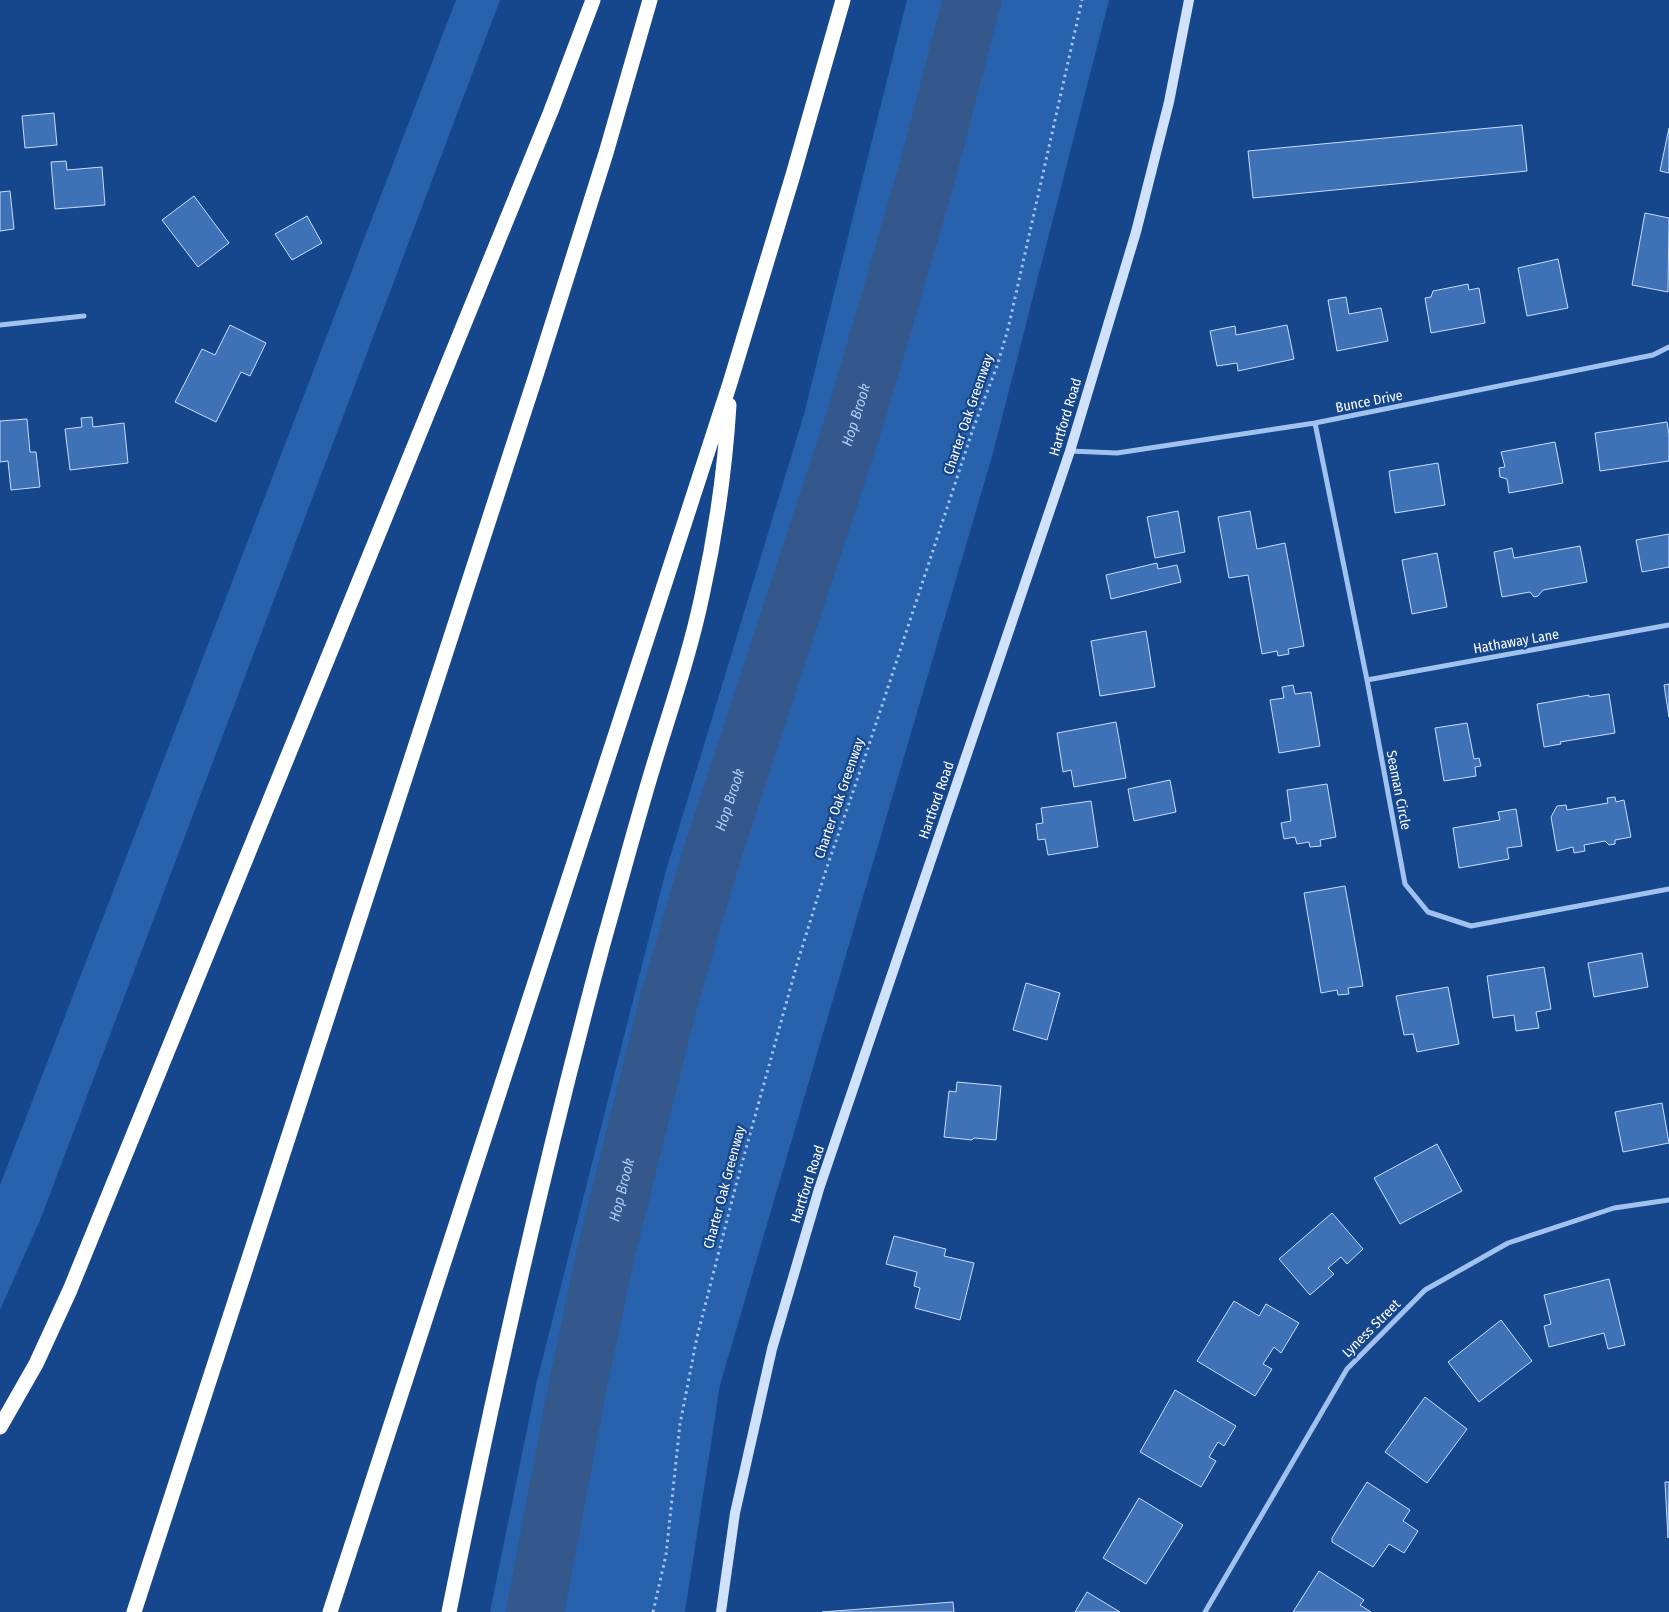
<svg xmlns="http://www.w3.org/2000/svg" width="1669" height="1612" viewBox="0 0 1669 1612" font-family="'Fira Sans Condensed',sans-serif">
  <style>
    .green { fill: #2861ac }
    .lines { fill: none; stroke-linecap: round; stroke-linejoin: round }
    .river { stroke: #34588c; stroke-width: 58 }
    .building { fill: #3e71b6; stroke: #c7ddfb }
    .path { stroke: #a1c2ef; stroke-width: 3; stroke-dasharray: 2.5 4; stroke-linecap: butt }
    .street { stroke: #a1c2ef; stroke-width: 5 }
    .secondary { stroke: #cfe1fb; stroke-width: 10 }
    .highway { stroke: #fff; stroke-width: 15 }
    .labels { text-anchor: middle; stroke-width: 4.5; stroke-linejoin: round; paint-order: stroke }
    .street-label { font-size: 14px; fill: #fff; stroke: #16478d }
    .water-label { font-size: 15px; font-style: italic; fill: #adcdf7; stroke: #16478d }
  </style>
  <rect width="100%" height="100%" fill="#16478d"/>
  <path class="green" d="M456,0H500L41,1218L0,1310V1185Z
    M907,0H1109L993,453L720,1385L685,1612H490L536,1385L665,874L804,414Z"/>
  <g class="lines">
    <path class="river" id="s1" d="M535,1612L578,1384L605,1257L669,1000L712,854L857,413L928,170L972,0"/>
  </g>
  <path class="building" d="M54,113L57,145L25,148L22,116Z
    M1522,125L1527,171L1253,198L1248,151Z
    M1669,128V173L1660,171Z
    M66,161L67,170L102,167L105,205L55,209L51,162Z
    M10,191L14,229L0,231V192Z
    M194,196L229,243L198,267L162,220Z
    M1645,213L1669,218L1668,292L1632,285Z
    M307,216L322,243L292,260L275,234Z
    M1558,259L1568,308L1527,316L1518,268Z
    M1468,284L1469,290L1479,288L1485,323L1431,333L1425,298L1431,297L1433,291Z
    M1346,297L1349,314L1381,308L1388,341L1337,351L1328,300Z
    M230,325L266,343L250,376L241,372L216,422L175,402L202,349L215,355Z
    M1287,325L1294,359L1238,371L1237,363L1217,366L1210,331L1235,326L1236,335Z
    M92,417L93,427L124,423L128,463L70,470L65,429L82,427L81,418Z
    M27,419L30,452H36L40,487L11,490L8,461L0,462V421Z
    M1667,422L1669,435V461L1600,471L1595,433Z
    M1555,442L1563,483L1509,493L1507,479L1500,477L1499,468L1505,467L1501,452Z
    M1438,463L1445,505L1395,513L1389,471Z
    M1178,511L1185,552L1155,558L1147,517Z
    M1250,511L1257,549L1285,543L1304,646L1288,649L1289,654L1278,656L1277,651L1262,654L1248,575L1229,578L1218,517Z
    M1669,534V567L1642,572L1636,540Z
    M1580,546L1587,582L1543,590L1538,596L1534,597L1530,592L1502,597L1494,552L1512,548L1514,558Z
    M1437,553L1447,607L1412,614L1402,560Z
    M1157,563L1158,569L1177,565L1181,582L1111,599L1106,575Z
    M1146,631L1155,687L1100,696L1091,641Z
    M1669,684V717L1664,685Z
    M1293,685L1295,694L1311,692L1320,746L1279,753L1270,700L1284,698L1282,687Z
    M1609,694L1615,733L1560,742L1561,744L1544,747L1537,704L1589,695V697Z
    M1116,722L1126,778L1074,787L1071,770L1063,772L1057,733Z
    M1467,723L1474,759L1479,758L1481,766L1475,767L1476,776L1444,781L1435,728Z
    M1170,780L1176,812L1134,821L1128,789Z
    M1327,784L1336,837L1320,840L1321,846L1310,847L1309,842L1297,844L1295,837L1284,839L1281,823L1291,821L1287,790Z
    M1615,797L1616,802L1624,800L1631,837L1615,840V844L1609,845L1605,841L1584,845L1585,851L1574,853L1573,847L1557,851L1551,817L1557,806L1566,805L1567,810L1608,803L1607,798Z
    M1091,801L1098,847L1048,855L1045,839L1038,840L1036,824L1043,823L1041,808Z
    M1516,809L1522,846L1507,848L1509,859L1459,868L1453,828L1500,820L1498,812Z
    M1345,886L1363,986L1348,988L1349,994L1338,995L1337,990L1321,993L1304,893Z
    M1642,953L1648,987L1594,997L1588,963Z
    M1544,967L1551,1009L1536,1012L1539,1028L1516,1031L1514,1015L1493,1018L1487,976Z
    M1026,983L1060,993L1047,1040L1013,1030Z
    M1448,987L1459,1044L1417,1052L1413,1034L1404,1035L1396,996Z
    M957,1082L1001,1086L996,1140L974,1138L972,1140L944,1137L949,1091L956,1092Z
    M1662,1103L1669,1143L1623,1152L1615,1112Z
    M1437,1144L1462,1191L1400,1224L1374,1178Z
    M1332,1213L1363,1249L1347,1264L1341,1257L1328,1268L1334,1274L1310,1295L1279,1259Z
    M894,1236L946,1249L944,1256L974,1263L960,1320L915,1308L920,1288L914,1286L917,1272L886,1264Z
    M1609,1279L1625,1345L1608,1349L1604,1333L1549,1347L1544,1326L1551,1324L1544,1295Z
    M1234,1301L1259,1316L1266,1304L1299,1323L1281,1353L1274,1347L1263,1364L1272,1369L1255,1396L1197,1361Z
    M1501,1320L1532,1361L1479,1402L1448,1362Z
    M1175,1390L1236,1426L1224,1446L1218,1442L1209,1457L1216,1461L1201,1487L1140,1452Z
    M1425,1397L1467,1429L1427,1483L1385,1452Z
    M1367,1482L1410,1510L1403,1521L1418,1531L1404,1553L1389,1544L1373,1567L1332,1542V1538Z
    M1665,1482H1669L1668,1538Z
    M1139,1498L1183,1525L1146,1584L1103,1558Z
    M1319,1571L1364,1600L1360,1605L1371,1612H1293Z
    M1087,1592L1120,1612H1075Z
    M953,1602L954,1612H822Z"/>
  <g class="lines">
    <path class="path" d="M653,1612L666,1555L680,1424L697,1337L736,1185L797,964L826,870L866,754L973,429L997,366L1008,329L1082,0"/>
    <path class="street" d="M0,325L84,316
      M1315,423L1367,680L1405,884L1428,912L1471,926L1669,889
      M1070,451L1117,453L1315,423L1653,355L1669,347
      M1367,680L1669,625
      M1205,1612L1347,1369L1425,1290L1508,1243L1614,1208L1669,1200"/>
    <path class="secondary" d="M721,1612L735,1513L772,1349L819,1189L1070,451L1136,232L1169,102L1189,0"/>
    <path class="highway" d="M0,1427L36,1364L70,1290L551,111L593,0
      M134,1612L537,372L606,153L650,0
      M330,1612L730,383L793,175L843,0
      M449,1612C494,1388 544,1164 603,944C620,884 636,823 654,764C671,708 690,653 702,596C716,533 725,469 729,405"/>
  </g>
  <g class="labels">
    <g class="street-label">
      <text transform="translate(1369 401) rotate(-11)" y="5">Bunce Drive</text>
      <text transform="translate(968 414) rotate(-71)" y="5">Charter Oak Greenway</text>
      <text transform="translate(1065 417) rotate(-73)" y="5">Hartford Road</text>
      <text transform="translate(1516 641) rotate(-10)" y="5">Hathaway Lane</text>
      <text transform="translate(1399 790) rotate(79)" y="5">Seaman Circle</text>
      <text transform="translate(839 798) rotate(-71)" y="5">Charter Oak Greenway</text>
      <text transform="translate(936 800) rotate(-71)" y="5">Hartford Road</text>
      <text transform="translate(807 1184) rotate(-72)" y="5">Hartford Road</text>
      <text transform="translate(724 1187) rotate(-75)" y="5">Charter Oak Greenway</text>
      <text transform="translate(1371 1328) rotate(-45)" y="5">Lyness Street</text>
    </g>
    <g class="water-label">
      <text dy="5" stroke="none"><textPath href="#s1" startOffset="1241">Hop Brook</textPath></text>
      <text dy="5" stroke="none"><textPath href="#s1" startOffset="836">Hop Brook</textPath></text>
      <text dy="5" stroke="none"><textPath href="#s1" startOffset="431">Hop Brook</textPath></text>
    </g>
  </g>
</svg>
